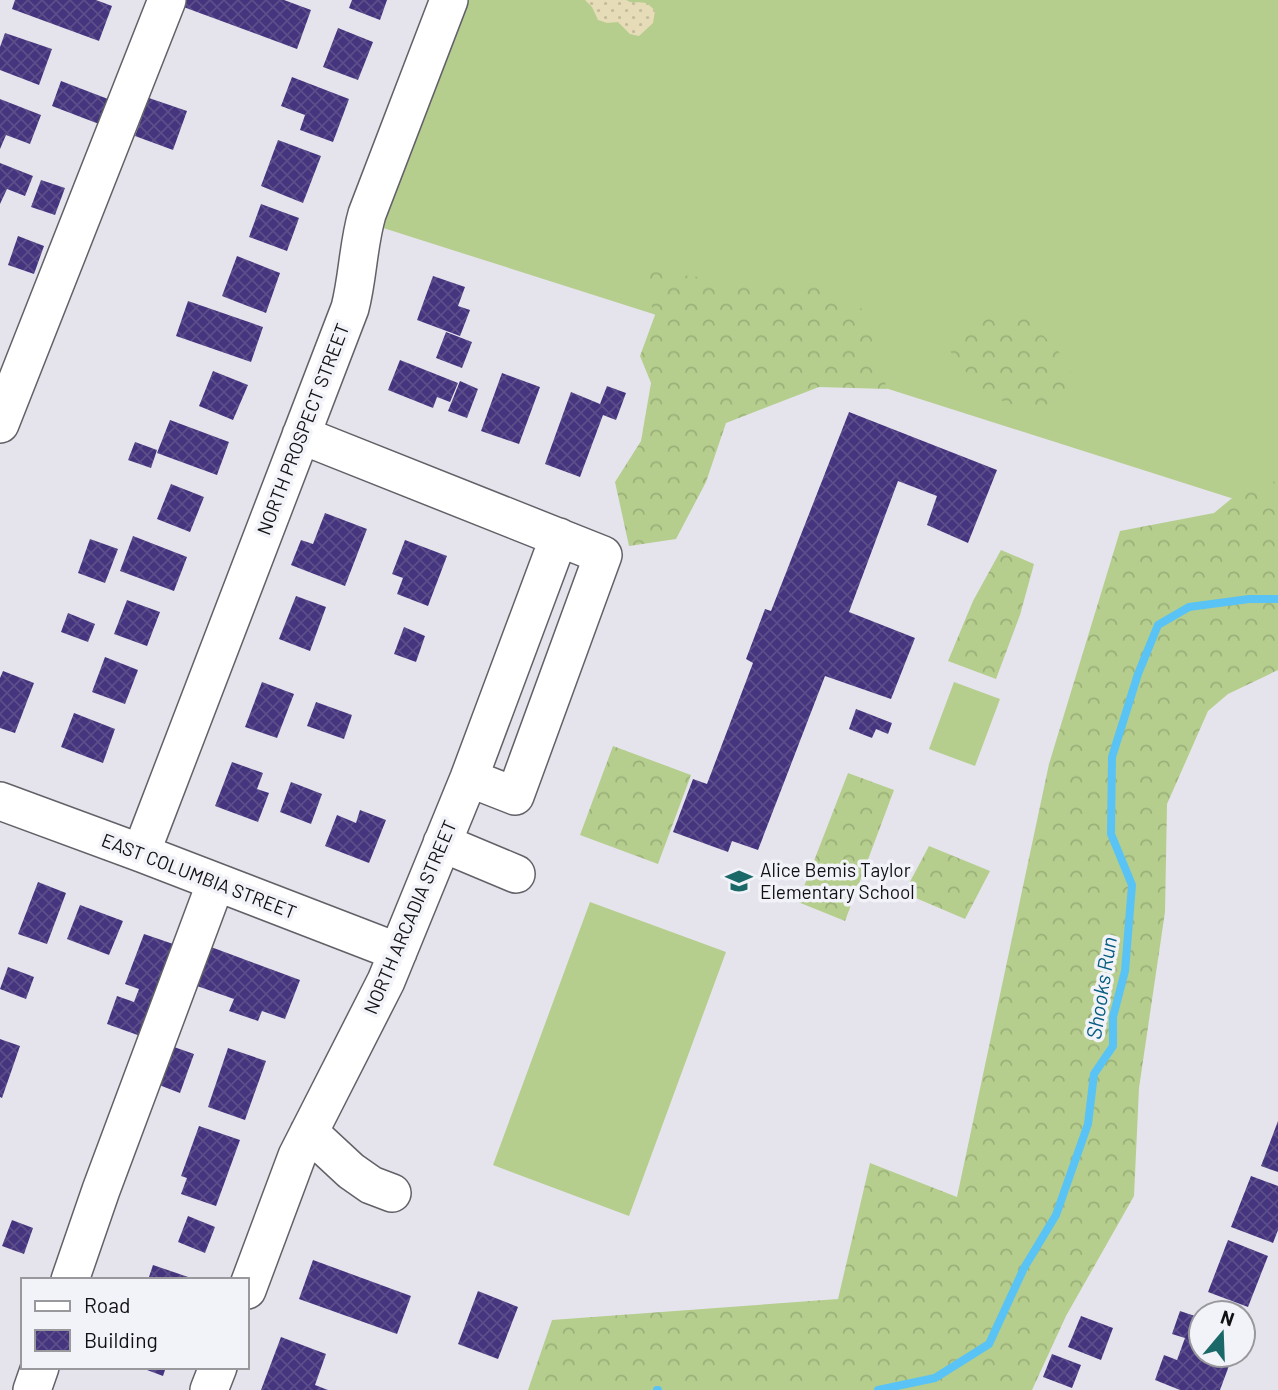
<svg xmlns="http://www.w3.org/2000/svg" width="1278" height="1390" viewBox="0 0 1278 1390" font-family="Barlow,sans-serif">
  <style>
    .grass { fill: #b5ce8d }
    .forest { fill: url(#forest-crowns) }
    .sand { fill: url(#sand-dots) }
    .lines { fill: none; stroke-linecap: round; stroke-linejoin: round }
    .stream { stroke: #59c3f5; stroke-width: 8 }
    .building { fill: url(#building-cross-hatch) }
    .minor-casing { stroke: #626168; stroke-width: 40 }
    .minor { stroke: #fff; stroke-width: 37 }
    .labels { text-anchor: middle; stroke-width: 7; stroke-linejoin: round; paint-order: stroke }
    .street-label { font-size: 19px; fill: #111114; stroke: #f2f2f9 }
    .poi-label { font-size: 19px; fill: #111114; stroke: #f2f2f9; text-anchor: start }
    .water-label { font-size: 21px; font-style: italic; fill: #055d7f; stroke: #f2f2f9 }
  </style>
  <defs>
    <pattern id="forest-crowns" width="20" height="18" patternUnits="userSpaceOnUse" patternTransform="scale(1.75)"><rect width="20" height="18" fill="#b5ce8d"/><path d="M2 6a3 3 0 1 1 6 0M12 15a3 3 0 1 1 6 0" fill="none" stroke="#9bb079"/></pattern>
    <pattern id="sand-dots" width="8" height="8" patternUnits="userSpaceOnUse" patternTransform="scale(1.75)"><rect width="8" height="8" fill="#e6dcb7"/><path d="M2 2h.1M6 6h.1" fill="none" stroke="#c4bc9c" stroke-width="1.8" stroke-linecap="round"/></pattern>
    <pattern id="building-cross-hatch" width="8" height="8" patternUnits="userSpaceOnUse" patternTransform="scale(1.75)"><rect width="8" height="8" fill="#45347e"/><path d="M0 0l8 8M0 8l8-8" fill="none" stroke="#5c4e8a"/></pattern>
  </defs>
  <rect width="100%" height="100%" fill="#e5e4ec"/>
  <path class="grass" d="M464,0H1278V513L377,226Z
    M954,682L1000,699L975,766L929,749Z
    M590,902L726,952L629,1216L493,1165Z"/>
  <path class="forest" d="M639,270L766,285L827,282L863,310L887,389L819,387L726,423L706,482L676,539L629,546L615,482L641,441L651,383L640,356L655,315Z
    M971,315H1024L1060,353L1080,390L1047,418L982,393L944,343Z
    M1278,481V670L1228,694L1208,711L1167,804L1165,912L1139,1088L1134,1196L1066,1316L1032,1390H528L552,1320L838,1299L870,1163L957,1197L1049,764L1120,531L1214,513L1231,499L1266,483Z
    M1001,550L1034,564L1020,615L996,679L948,661L973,601Z
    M613,746L691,775L658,864L580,835Z
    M848,773L894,790L845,921L798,902Z
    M929,846L990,871L965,919L904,893Z"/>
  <path class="sand" d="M585,0H626L630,2C643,3 646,0 655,11L653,23L639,36L630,34L618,22L607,23L598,20L592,7Z"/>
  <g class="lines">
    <path class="stream" d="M657,1390H658
      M878,1390L935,1378L989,1344L1024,1268L1056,1215L1088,1124L1094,1074L1113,1046V1017L1125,971L1132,885L1111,834L1112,757L1138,674L1158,625L1189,607L1249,599H1278"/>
  </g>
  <path class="building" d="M15,0H96L112,6L99,41L12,9Z
    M180,0H284L311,10L297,49L178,5Z
    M352,0H387L380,20L349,8Z
    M338,28L373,42L358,80L323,67Z
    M5,33L52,49L39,85L0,70V47Z
    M292,77L349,99L333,142L300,130L305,115L281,106Z
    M61,81L108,99L99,124L52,106Z
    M149,98L187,111L173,150L135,136Z
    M0,99L41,115L30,144L6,135L0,149Z
    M278,140L321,156L303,203L261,186Z
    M0,163L33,176L25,196L7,189L0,204Z
    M41,180L65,188L55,215L31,207Z
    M261,204L299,218L287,251L249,237Z
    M18,236L44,246L34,274L8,265Z
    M237,256L280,273L266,313L222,296Z
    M433,276L465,287L458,306L470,310L460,336L417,320Z
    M188,301L263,327L251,362L176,336Z
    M446,332L472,342L462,368L436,358Z
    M400,360L458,383L450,402L437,397L433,408L388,390Z
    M213,371L248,385L233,420L199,406Z
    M502,373L540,387L519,444L481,431Z
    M460,381L478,389L467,418L448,411Z
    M607,386L626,393L616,420L603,415L580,477L545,464L571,392L600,404Z
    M849,412L997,470L968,543L927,525L937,496L898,481L849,612L915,638L891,699L825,676L758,850L732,841L728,852L673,832L693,779L707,784L753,663L746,659L765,609L771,611Z
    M170,420L229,442L217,475L157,453Z
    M135,442L157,450L151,468L128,460Z
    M171,484L204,497L190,532L157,519Z
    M325,513L367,529L345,586L291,565L301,540L313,544Z
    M133,536L187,557L174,591L120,571Z
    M90,539L118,549L105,583L78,573Z
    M405,540L447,556L428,606L397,594L403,578L392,574Z
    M296,596L326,607L310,651L279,639Z
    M127,600L160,612L147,646L114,634Z
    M68,613L95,624L88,642L61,632Z
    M404,627L425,636L416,662L394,654Z
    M105,657L138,670L125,704L92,692Z
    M3,671L34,683L15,733L0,728V678Z
    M262,682L294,694L277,738L245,727Z
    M316,702L352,715L344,739L307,726Z
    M856,709L892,723L888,734L876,729L872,738L849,729Z
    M74,713L115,729L103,763L61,747Z
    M232,762L263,773L257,789L269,793L258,822L215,806Z
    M291,782L322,794L311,824L280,812Z
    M360,810L386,820L369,863L325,846L337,815L356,823Z
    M38,882L66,893L47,944L18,934Z
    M80,905L123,921L109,955L67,939Z
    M144,934L179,946L146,1038L107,1024L117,996L134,1002L139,989L125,984Z
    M211,947L300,980L285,1019L262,1011L258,1021L229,1011L234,999L197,986Z
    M8,967L34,977L26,999L0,989Z
    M0,1039L20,1046L2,1098L0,1097Z
    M174,1047L194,1054L180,1093L159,1085Z
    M228,1048L266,1061L245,1120L208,1107Z
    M1278,1121V1172L1261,1166Z
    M199,1126L240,1140L216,1206L181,1194L187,1178L181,1176Z
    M1251,1176L1278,1186V1230L1273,1243L1231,1227Z
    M188,1216L215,1227L205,1253L178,1242Z
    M12,1220L33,1228L24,1254L2,1246Z
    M1228,1240L1268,1256L1248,1307L1208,1292Z
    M313,1260L411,1296L397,1334L299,1299Z
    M153,1265L194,1279V1280H148Z
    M478,1291L518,1307L498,1359L458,1344Z
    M1180,1311L1201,1318V1355H1233L1220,1390H1180L1155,1380L1164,1355L1177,1360L1185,1338L1172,1334Z
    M1081,1316L1113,1328L1101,1360L1068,1347Z
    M281,1337L326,1354L315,1385L328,1390H261Z
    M1052,1354L1081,1365L1072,1388L1043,1377Z
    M139,1367H166L163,1376Z"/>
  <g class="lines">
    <defs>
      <path id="minor" d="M0,424L167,0
        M301,435L603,555L515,796L469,778
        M0,801L141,853L398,952
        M442,843L516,874
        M141,853L350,308C358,277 358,245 367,214L449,0
        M309,1132L351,1171L371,1185L392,1193
        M70,1280L101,1190L216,882
        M247,1290L297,1156L386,981L469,778L559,537
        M32,1390L40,1367
        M209,1390L218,1367"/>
    </defs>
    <use href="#minor" class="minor-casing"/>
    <use href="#minor" class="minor"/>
  </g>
  <defs>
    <symbol id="school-bare" viewBox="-9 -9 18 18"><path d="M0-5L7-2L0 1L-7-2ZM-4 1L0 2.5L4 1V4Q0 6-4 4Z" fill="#1b6868" stroke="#f2f2f9" stroke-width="2.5" paint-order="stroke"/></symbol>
  </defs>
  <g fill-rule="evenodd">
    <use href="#school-bare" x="720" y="862" width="38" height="38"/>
  </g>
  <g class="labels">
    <g class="street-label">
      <text transform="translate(303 429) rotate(-69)" y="7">NORTH PROSPECT STREET</text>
      <text transform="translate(199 876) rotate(21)" y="7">EAST COLUMBIA STREET</text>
      <text transform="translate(410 917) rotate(-67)" y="7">NORTH ARCADIA STREET</text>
    </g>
    <g class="poi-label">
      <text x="760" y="877">Alice Bemis Taylor<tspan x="760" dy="22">Elementary School</tspan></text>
    </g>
    <g class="water-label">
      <text transform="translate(1102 988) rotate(-81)" y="7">Shooks Run</text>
    </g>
  </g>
  <rect x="21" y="1278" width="228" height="91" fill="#f2f2f9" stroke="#98989d" stroke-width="2"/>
  <rect x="35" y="1301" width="35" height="10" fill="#ffffff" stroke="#98989d" stroke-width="2"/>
  <text x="84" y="1313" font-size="21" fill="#111114">Road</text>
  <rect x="35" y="1330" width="35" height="21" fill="url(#building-cross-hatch)" stroke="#98989d" stroke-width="2"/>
  <text x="84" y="1348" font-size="21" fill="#111114">Building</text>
  <g transform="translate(1222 1334) rotate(19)"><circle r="33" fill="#f2f2f9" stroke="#98989d" stroke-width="2"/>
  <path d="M0-5L12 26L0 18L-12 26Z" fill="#1b6868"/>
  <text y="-10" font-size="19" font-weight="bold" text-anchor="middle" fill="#111114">N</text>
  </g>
</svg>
